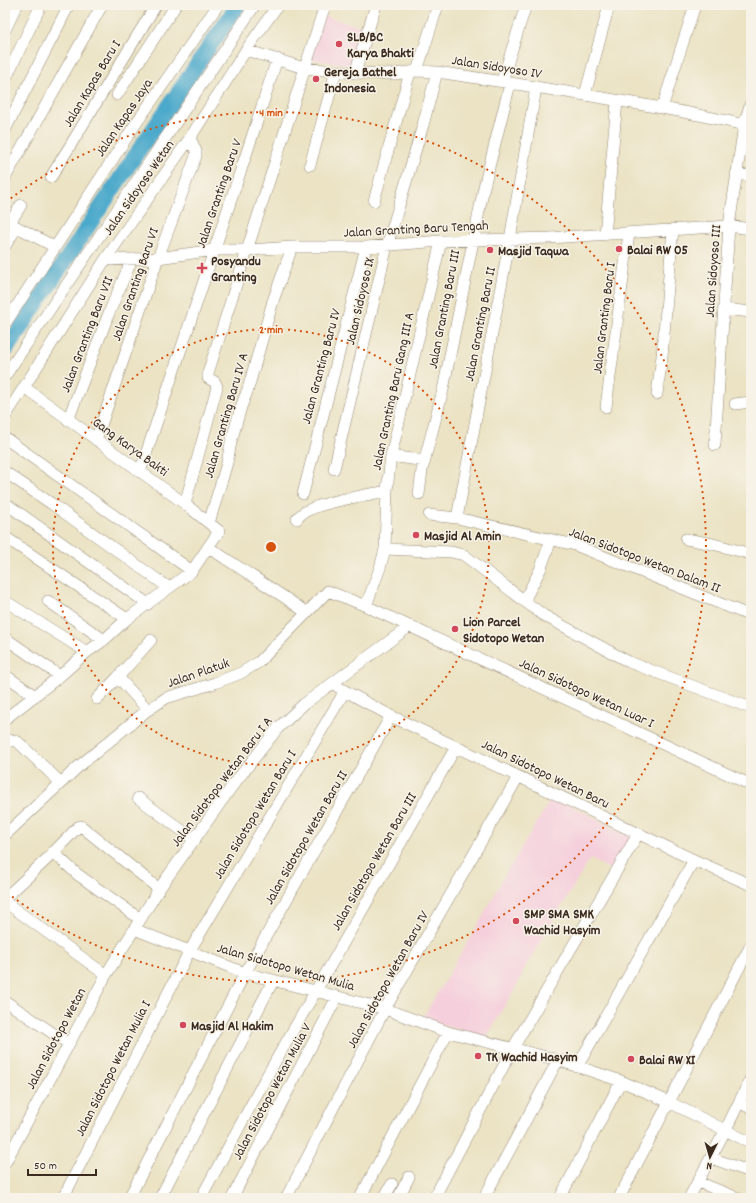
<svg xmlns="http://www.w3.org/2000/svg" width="756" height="1203" viewBox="0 0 756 1203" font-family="Dekko,sans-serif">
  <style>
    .built { fill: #f5cfdc }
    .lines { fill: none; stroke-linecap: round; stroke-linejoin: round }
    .river { stroke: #4ca9cb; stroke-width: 16 }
    .minor-casing { stroke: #938671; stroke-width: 12 }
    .minor { stroke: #fff; stroke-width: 11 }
    .ring { fill: none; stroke: #d7540e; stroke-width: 2; stroke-dasharray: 2 4 }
    .poi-dot { fill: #d1495b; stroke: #f7f3e8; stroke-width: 1.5 }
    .labels { text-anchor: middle; stroke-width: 3; stroke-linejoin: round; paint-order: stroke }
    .poi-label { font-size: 14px; font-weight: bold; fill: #3b2a1e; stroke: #f7f3e8; text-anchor: start }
    .street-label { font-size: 14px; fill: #3b2a1e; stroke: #f7f3e8 }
    .centre { fill: #d7540e; stroke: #f7f3e8; stroke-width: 2 }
    .ring-label { font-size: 12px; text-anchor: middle; font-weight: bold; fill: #d7540e; stroke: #f7f3e8; stroke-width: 3; stroke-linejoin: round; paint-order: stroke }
  </style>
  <rect width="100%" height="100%" fill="#f7f3e8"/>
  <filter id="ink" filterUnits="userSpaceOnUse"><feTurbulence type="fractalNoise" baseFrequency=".025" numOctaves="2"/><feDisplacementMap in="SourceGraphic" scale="8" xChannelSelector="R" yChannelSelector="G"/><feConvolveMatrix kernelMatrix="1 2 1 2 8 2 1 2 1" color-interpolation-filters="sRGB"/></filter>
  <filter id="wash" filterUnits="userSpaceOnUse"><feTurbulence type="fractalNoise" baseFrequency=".012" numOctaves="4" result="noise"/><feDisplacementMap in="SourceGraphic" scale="16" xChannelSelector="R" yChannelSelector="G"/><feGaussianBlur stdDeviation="0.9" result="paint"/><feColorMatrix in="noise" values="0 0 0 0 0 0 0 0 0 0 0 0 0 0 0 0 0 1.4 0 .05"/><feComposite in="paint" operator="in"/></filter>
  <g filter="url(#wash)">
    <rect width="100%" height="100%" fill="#ebe3c4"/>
    <path class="built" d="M324,16L367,29L356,66L310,59Z
      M553,796L632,838L614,871L590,859L530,959L521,975L522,976L486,1038L422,1019L484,914L506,873Z"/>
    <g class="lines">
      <path class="river" d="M5,351L143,144L238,5"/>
    </g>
  </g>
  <g filter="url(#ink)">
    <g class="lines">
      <defs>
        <path id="minor" d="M5,30L17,5
          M246,50L304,68L355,73L394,74L417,71L437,72C512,83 587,95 662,108C692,113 721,120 751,126
          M417,71L438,5
          M355,73L376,5
          M5,80L41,5
          M502,81L526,5
          M117,95L176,5
          M585,95L609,5
          M662,108L695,5
          M5,130L69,5
          M310,165L336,71
          M736,174L751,176
          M51,177L156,5
          M5,178L102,5
          M374,201L410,72
          M5,226L17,227L55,247
          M8,226L21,205
          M605,235L617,101
          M5,246L17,227
          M105,260L158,258L214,250H248L292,247H366L441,241L550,238L729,226L751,229
          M724,309L751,312
          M5,324L135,125L218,5
          M5,376L255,5
          M657,394L662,356L673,229
          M735,404L751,402
          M606,407L629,233
          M5,417L105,260L190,138L246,50L278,5
          M68,420L109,313L132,259
          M5,438L192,571
          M96,440L158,258L196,156V151L190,138
          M715,445L729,226L744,125L751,102
          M391,456L425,461
          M334,469L387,246L423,125L437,72
          M5,472L52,504L169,588
          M140,472L250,143L277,59
          M303,494L366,247
          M419,494L422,470L443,390L484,187L510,84
          M5,503L148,604
          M185,504L217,387L215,382L208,378V373L325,5
          M429,515L457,518L575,545L751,616
          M457,518L510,239L536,88
          M297,519C305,503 369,495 387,491
          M209,523L227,463L231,442L241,407L248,389L273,301L292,247
          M5,537L127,619
          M686,539L713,544L751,554
          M208,547L287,599L307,613
          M385,549L451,552L464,555L543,615L629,662L751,708
          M5,601L87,652
          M48,601L104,640
          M524,601L540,570L551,540
          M366,606L380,568L385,549L387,490L391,456L441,241
          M5,638L60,676
          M5,675L35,696
          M338,687L391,716L694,860L751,885
          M97,699L118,677
          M148,710L118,677L151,640
          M5,719L60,676L87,652L104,640L127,619L192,571L219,531L185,504L24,387
          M5,743L13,740L18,742L61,783
          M138,798L195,840
          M5,835L78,767L145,712L166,698L215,683L241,673L259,662L328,591L366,606L751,785
          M53,852L77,874L140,919
          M5,898L48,858L78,827L81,826L159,889
          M5,902L106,975
          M134,929L245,973L385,1009L448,1032L558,1060L621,1081L669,1102L743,1139L751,1142
          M5,1001L69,1044
          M577,1067L694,860
          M739,1103L751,1108
          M711,1158L751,1172
          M5,1163L106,975L159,889L233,785L278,728L304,704L410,626
          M698,1182L738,1198
          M63,1198L189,952L345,691
          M129,1198L245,973L391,716
          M160,1198L273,981
          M201,1198L264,1081L456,747
          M232,1198L337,997
          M286,1198L385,1009L518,777
          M360,1198L448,1032
          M384,1198L392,1184
          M398,1198L409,1177
          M434,1198L513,1048L638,834
          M484,1198L558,1060
          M560,1198L621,1081
          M619,1198L751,945
          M689,1198L725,1131L751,1078"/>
      </defs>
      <use href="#minor" class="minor-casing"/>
      <use href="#minor" class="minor"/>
    </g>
  </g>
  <g class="ring">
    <circle cx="271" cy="547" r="218"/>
    <path d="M6 202A435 435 0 1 1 6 892"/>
  </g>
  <g class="poi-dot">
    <circle cx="339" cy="44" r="4"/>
    <circle cx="316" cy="79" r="4"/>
    <circle cx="619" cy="249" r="4"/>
    <circle cx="490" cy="250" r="4"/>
    <path d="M200 262h4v4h4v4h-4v4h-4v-4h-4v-4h4z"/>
    <circle cx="416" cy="535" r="4"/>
    <circle cx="455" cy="629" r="4"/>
    <circle cx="516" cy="921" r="4"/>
    <circle cx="183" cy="1025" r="4"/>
    <circle cx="478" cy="1056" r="4"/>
    <circle cx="631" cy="1059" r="4"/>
  </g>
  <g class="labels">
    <g class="poi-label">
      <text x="347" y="41">SLB/BC<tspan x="347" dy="16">Karya Bhakti</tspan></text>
      <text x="324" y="76">Gereja Bathel<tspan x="324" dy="16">Indonesia</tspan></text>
      <text x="627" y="254">Balai RW 05</text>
      <text x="498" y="255">Masjid Taqwa</text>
      <text x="211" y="265">Posyandu<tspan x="211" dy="16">Granting</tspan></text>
      <text x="424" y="540">Masjid Al Amin</text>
      <text x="463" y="626">Lion Parcel<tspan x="463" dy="16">Sidotopo Wetan</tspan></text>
      <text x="524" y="918">SMP SMA SMK<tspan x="524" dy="16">Wachid Hasyim</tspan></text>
      <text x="191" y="1030">Masjid Al Hakim</text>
      <text x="486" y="1061">TK Wachid Hasyim</text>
      <text x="639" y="1064">Balai RW XI</text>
    </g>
    <g class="street-label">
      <text transform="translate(497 66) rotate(9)" y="5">Jalan Sidoyoso IV</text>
      <text transform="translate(91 83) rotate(-59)" y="5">Jalan Kapas Baru I</text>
      <text transform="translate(123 117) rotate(-56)" y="5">Jalan Kapas Jaya</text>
      <text transform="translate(138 187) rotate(-55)" y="5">Jalan Sidoyoso Wetan</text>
      <text transform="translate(218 193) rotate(-71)" y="5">Jalan Granting Baru V</text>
      <text transform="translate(416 228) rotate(-3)" y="5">Jalan Granting Baru Tengah</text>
      <text transform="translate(712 271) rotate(-86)" y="5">Jalan Sidoyoso III</text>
      <text transform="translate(134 284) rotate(-71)" y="5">Jalan Granting Baru VI</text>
      <text transform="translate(359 301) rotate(-77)" y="5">Jalan Sidoyoso IX</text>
      <text transform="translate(443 309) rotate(-79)" y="5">Jalan Granting Baru III</text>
      <text transform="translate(603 318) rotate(-83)" y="5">Jalan Granting Baru I</text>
      <text transform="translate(479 324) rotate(-79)" y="5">Jalan Granting Baru II</text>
      <text transform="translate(86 334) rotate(-69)" y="5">Jalan Granting Baru VII</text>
      <text transform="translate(320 366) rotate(-75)" y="5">Jalan Granting Baru IV</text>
      <text transform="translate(392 391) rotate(-78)" y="5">Jalan Granting Baru Gang III A</text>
      <text transform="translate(225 415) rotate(-74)" y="5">Jalan Granting Baru IV A</text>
      <text transform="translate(131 446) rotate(36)" y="5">Gang Karya Bakti</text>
      <text transform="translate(645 559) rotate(21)" y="5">Jalan Sidotopo Wetan Dalam II</text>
      <text transform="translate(198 672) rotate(-19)" y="5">Jalan Platuk</text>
      <text transform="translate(587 692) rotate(25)" y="5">Jalan Sidotopo Wetan Luar I</text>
      <text transform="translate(546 773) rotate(26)" y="5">Jalan Sidotopo Wetan Baru</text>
      <text transform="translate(221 781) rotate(-53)" y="5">Jalan Sidotopo Wetan Baru I A</text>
      <text transform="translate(254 814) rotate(-59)" y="5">Jalan Sidotopo Wetan Baru I</text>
      <text transform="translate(305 837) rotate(-60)" y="5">Jalan Sidotopo Wetan Baru II</text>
      <text transform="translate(373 861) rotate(-60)" y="5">Jalan Sidotopo Wetan Baru III</text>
      <text transform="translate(286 966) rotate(16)" y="5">Jalan Sidotopo Wetan Mulia</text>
      <text transform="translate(387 979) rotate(-61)" y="5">Jalan Sidotopo Wetan Baru IV</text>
      <text transform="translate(55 1038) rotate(-62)" y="5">Jalan Sidotopo Wetan</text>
      <text transform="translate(112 1068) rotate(-63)" y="5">Jalan Sidotopo Wetan Mulia I</text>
      <text transform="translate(271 1091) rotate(-62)" y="5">Jalan Sidotopo Wetan Mulia V</text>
    </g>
  </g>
  <circle cx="271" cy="547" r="6" class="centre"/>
  <g class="ring-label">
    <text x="271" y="116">4 min</text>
    <text x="271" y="333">2 min</text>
  </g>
  <rect width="756" height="1203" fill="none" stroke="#f7f3e8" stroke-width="20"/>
  <g transform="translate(710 1157) rotate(185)" stroke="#f7f3e8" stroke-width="3" paint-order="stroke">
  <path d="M0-3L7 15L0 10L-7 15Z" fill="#3b2a1e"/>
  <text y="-6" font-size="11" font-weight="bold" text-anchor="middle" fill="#3b2a1e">N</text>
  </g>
  <path d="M28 1169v6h68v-6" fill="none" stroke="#3b2a1e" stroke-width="2"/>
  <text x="34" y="1169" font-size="12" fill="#3b2a1e" stroke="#f7f3e8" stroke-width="3" paint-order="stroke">50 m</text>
</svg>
